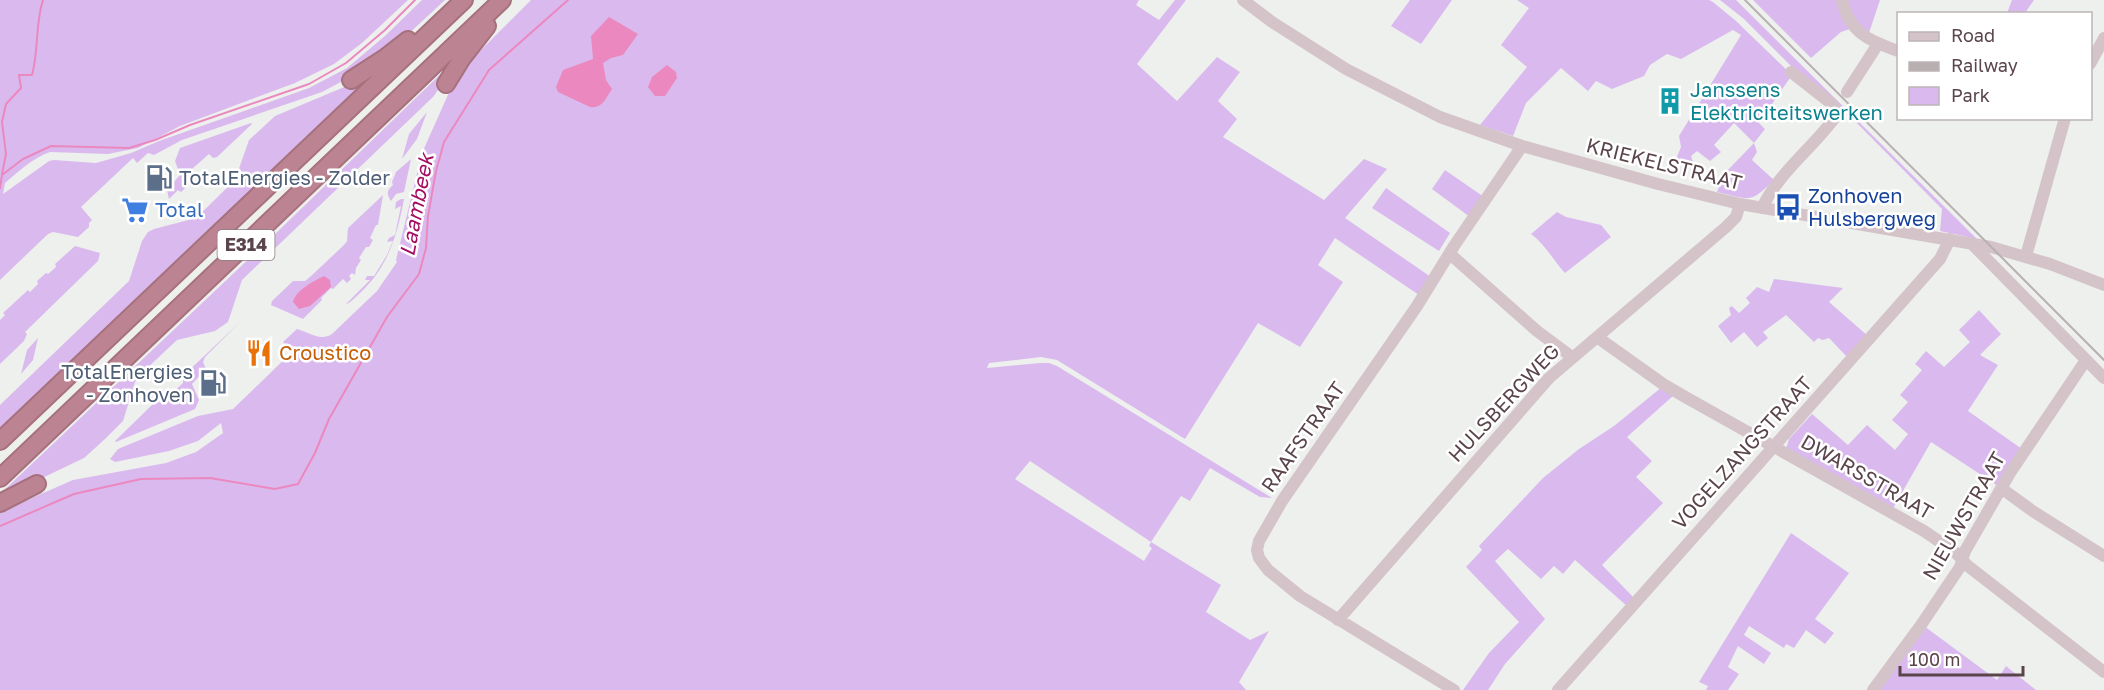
<svg xmlns="http://www.w3.org/2000/svg" width="2104" height="690" viewBox="0 0 2104 690" font-family="'Golos Text',sans-serif">
  <style>
    .green { fill: #dabaee; fill-rule: evenodd }
    .water { fill: #eb88bf }
    .lines { fill: none; stroke-linecap: round; stroke-linejoin: round }
    .stream { stroke: #eb88bf; stroke-width: 2 }
    .highway-casing { stroke: #a7707d; stroke-width: 20 }
    .minor { stroke: #d4c3c8; stroke-width: 12 }
    .highway { stroke: #bc8492; stroke-width: 16 }
    .rail { stroke: #b7afb0; stroke-width: 2 }
    .labels { text-anchor: middle; stroke-width: 5; stroke-linejoin: round; paint-order: stroke }
    .shield { fill: #fff; stroke: #8c7d81; stroke-width: 1.5 }
    .shield-label { font-size: 18px; font-weight: bold; fill: #5a454b }
    .culture-label { font-size: 20px; fill: #0d838f; stroke: #fff; text-anchor: start }
    .street-label { font-size: 20px; fill: #5a454b; stroke: #fff }
    .service-label { font-size: 20px; fill: #4e5e75; stroke: #fff; text-anchor: start }
    .transit-label { font-size: 20px; fill: #164399; stroke: #fff; text-anchor: start }
    .shop-label { font-size: 20px; fill: #366cbe; stroke: #fff; text-anchor: start }
    .food-label { font-size: 20px; fill: #c56008; stroke: #fff; text-anchor: start }
    .water-label { font-size: 21px; font-style: italic; fill: #a50d62; stroke: #fff }
  </style>
  <rect width="100%" height="100%" fill="#edf0ed"/>
  <path class="green" d="M0,0H408L362,43L334,64L295,83L180,126L138,148L108,154L50,152C33,158 19,171 5,183L3,194L49,161L54,160L96,163L131,153L159,141L309,88L347,68L386,35L422,0H445L391,50L339,83L322,92L182,140L154,155L148,153L137,163L133,158L81,207L92,220L89,223V227L78,237L53,232L48,234L0,280Z
    M531,0H1139L1136,5L1159,20L1175,0H1186L1137,64L1177,101L1217,57L1240,72L1218,101L1237,119L1223,137L1324,200L1364,159L1387,169L1345,218L1431,277L1419,295L1335,238L1318,265L1343,282L1300,347L1258,323L1185,439L1057,360L1041,357L989,363L987,368L1040,363H1049L1057,366L1272,498L1260,497L1210,468L1190,501L1181,496L1151,542L1221,585L1206,612L1250,640L1269,631L1239,682L1246,690H0V512L73,480L166,463L196,452L223,433L221,423L198,441L169,451L115,462L110,459L118,449L198,416L233,409L292,352L283,342L297,329C309,332 320,342 332,334L377,291L397,262L396,260L422,153L451,88L466,65ZM1030,461L1151,542L1149,546L1152,548L1144,561L1015,479Z
    M1410,0H1452L1421,44L1391,26Z
    M1517,0H1709L1713,2L1736,21L1792,75L1759,123L1765,129L1754,143L1757,152L1752,160L1774,180C1749,205 1750,199 1717,192L1724,174L1754,143L1734,123L1714,145L1721,152L1710,161L1697,151L1691,156L1693,162L1688,168L1683,166L1676,159L1681,147L1679,136L1741,35L1733,30L1681,59L1667,54L1650,65L1644,76L1612,89L1596,81L1588,91L1561,68L1526,103L1513,136L1480,125L1527,67L1501,45L1529,8Z
    M1720,0H1736L1977,239L1940,231L1942,209L1837,103L1799,74L1744,19Z
    M1753,0H1880L1868,36L1850,29L1841,32L1811,58Z
    M2012,0H2034L2025,13H2007Z
    M386,62L0,430V405L129,281L142,241L148,232L154,229L196,218L235,180L249,140L275,116L349,85Z
    M453,62H455L434,96L242,280L228,322L215,331L177,340L143,372L135,382L123,421L105,439L84,458L13,492L0,494L272,237Z
    M427,112L417,139L402,159L409,134Z
    M251,123L252,124L217,157L213,158L209,154L192,169L190,183L181,192L178,190L169,199L167,190L180,175L175,161L180,148Z
    M411,159L404,192L396,194L391,201C386,193 387,191 393,185L392,182L396,172Z
    M1445,170L1484,197L1470,217L1432,189Z
    M1386,188L1450,233L1439,251L1372,208Z
    M383,195L378,225H376L370,238L373,240L369,247H366L359,258L361,260L356,268L355,275L352,273L349,276L351,279L347,283L343,279L333,289L331,288L321,298L322,300L303,319L271,305L272,301L293,281H305L310,277L344,245L347,241L348,228Z
    M401,199H404C397,236 388,267 360,293C355,298 351,302 345,305L370,280H365L367,276H374L387,255L393,241L387,242L389,238L395,235L401,206L395,209L396,202Z
    M1557,212L1566,217L1601,225L1611,237L1565,273C1553,260 1545,244 1531,234Z
    M75,246L100,253L98,261L25,332L27,334L24,341L0,364V320L5,315L3,313L28,290L30,292L38,284L37,281L46,273L48,274L56,267L55,264Z
    M1774,279L1843,288L1829,302L1868,336L1848,358L1829,338L1823,340L1818,338L1814,342L1786,315L1763,332L1768,338L1757,347L1744,332L1731,343L1718,326L1731,315L1729,308L1732,306L1739,313L1750,303L1746,298L1757,287L1769,292Z
    M1979,310L2001,334L1980,355L1998,365L1968,411L2022,449L1998,486L1931,442L1892,510L1786,449L1789,439L1812,414L1848,445L1867,425L1895,450L1908,434L1892,420L1908,402L1900,395L1922,370L1915,364L1926,351L1944,367L1970,342L1959,330Z
    M240,322L205,357L203,362L206,369L192,384L199,400L195,409L116,442L115,441L155,402H163L183,383V376Z
    M38,338L33,360L21,374L27,350Z
    M1662,387L1674,395L1627,437L1652,461L1636,477L1663,503L1602,565L1635,599L1628,607L1575,560L1563,574L1554,566L1541,579L1508,549L1495,561L1545,619L1505,664L1488,690H1463L1489,653L1519,622L1466,567L1482,550L1479,546L1543,478L1579,449L1614,426Z
    M1791,533L1849,573L1815,619L1834,633L1825,644L1806,630L1794,648L1786,644L1784,648L1749,626L1744,635L1771,653L1764,664L1738,646L1728,667L1739,674L1728,690H1706L1708,686L1699,682Z
    M1924,626L1997,680L2006,666L2036,690H1878Z"/>
  <path class="water" d="M609,17L638,34L623,55L611,58L603,63L606,80L612,89C606,98 602,109 590,107L558,92L556,87L563,70L593,59L591,36Z
    M667,65L676,72L677,78L665,96H655L648,87L652,77Z
    M324,276L330,280L331,287L310,306L299,309L293,302C296,290 314,281 324,276Z"/>
  <g class="lines">
    <path class="stream" d="M2,174L6,154L2,122L6,104L21,88L19,75H32C39,50 35,24 43,0
      M0,188L2,175L23,159L51,146L129,148L155,140L190,125L309,84L346,63L385,30L415,0
      M0,526L74,494L141,479L210,478L275,489L298,484L315,453L329,419L387,317L419,274L426,248L428,216L436,171L444,142L489,70L568,0"/>
    <defs>
      <path id="highway" d="M351,80L385,58L408,40
        M446,84L462,58L487,26
        M0,441L464,0
        M0,478L502,0
        M0,503L37,484"/>
    </defs>
    <use href="#highway" class="highway-casing"/>
    <path class="minor" d="M1243,0L1272,22L1346,69L1440,117L1522,146L1658,184L1740,204L1991,247L2050,264L2104,285
      M1842,0C1850,34 1869,40 1898,51
      M2090,64L2104,38
      M1847,92L1878,44
      M1762,208C1779,172 1813,148 1836,116V110L1832,104L1791,72
      M1972,244L2104,378
      M1450,254L1537,331L1572,357
      M2026,256L2065,118
      M1597,337L1663,384L1687,398L1924,531L1955,552L1968,566L2104,672
      M2001,488L2034,512L2104,556
      M1338,620L1549,378L1726,227L1736,217L1740,204
      M1454,690L1300,596L1268,570L1259,558L1257,550L1259,541L1282,501L1417,306L1454,246L1522,146
      M1558,690L1940,259L1950,239
      M1873,690L1921,625L1960,567L1965,551L2010,473L2086,360"/>
    <use href="#highway" class="highway"/>
    <path class="rail" d="M1745,0L2104,360"/>
  </g>
  <defs>
    <symbol id="building-bare" viewBox="-9 -9 18 18"><path d="M-4-6H4V6H1V3H-1V6H-4ZM-2.5-4.3h1.7v1.8h-1.7ZM.8-4.3h1.7v1.8H.8ZM-2.5-1h1.7V.8h-1.7ZM.8-1h1.7V.8H.8Z" fill="#0f9aa8" stroke="#fff" stroke-width="2.5" paint-order="stroke"/></symbol>
    <symbol id="fuel-bare" viewBox="-9 -9 18 18"><path d="M-5.5-6h7V0h2V4h1.3V-2.5L3-4.5l.8-.8L6-3V5H2.5V1h-1V6h-7ZM-4.2-4.7v3.2H.2V-4.7Z" fill="#5c6f8a" stroke="#fff" stroke-width="2.5" paint-order="stroke"/></symbol>
    <symbol id="bus-bare" viewBox="-9 -9 18 18"><path d="M-5-6H5V4H4V6H2V4H-2V6H-4V4H-5ZM-3.5-4V0h7V-4ZM-3.5 1.2v1.5H-2V1.2ZM2 1.2v1.5H3.5V1.2Z" fill="#1a4fb4" stroke="#fff" stroke-width="2.5" paint-order="stroke"/></symbol>
    <symbol id="supermarket-bare" viewBox="-9 -9 18 18"><path d="M-6-5.5h2.5l.6 2H6L4.5 2H-2.5L-4.4-4H-6ZM-1.5 3.2a1.3 1.3 0 1 0 .1 0ZM3 3.2a1.3 1.3 0 1 0 .1 0Z" fill="#3f7fe0" stroke="#fff" stroke-width="2.5" paint-order="stroke"/></symbol>
    <symbol id="restaurant-bare" viewBox="-9 -9 18 18"><path d="M-5-6h1v4h1v-4h1v4h1v-4h1v5L-1.5 .5V6h-2V.5L-5-1ZM5-6V6H3V1.5H1.5Q1.5-4 5-6Z" fill="#e8710a" stroke="#fff" stroke-width="2.5" paint-order="stroke"/></symbol>
  </defs>
  <g fill-rule="evenodd">
    <use href="#building-bare" x="1651" y="82" width="38" height="38"/>
    <use href="#fuel-bare" x="140" y="159" width="38" height="38"/>
    <use href="#bus-bare" x="1769" y="188" width="38" height="38"/>
    <use href="#supermarket-bare" x="116" y="191" width="38" height="38"/>
    <use href="#restaurant-bare" x="240" y="334" width="38" height="38"/>
    <use href="#fuel-bare" x="194" y="364" width="38" height="38"/>
  </g>
  <g class="labels">
    <rect class="shield" x="217.5" y="230" width="57" height="30" rx="4.5"/>
    <g class="shield-label">
      <text x="246" y="251">E314</text>
    </g>
    <g class="culture-label">
      <text x="1690" y="97">Janssens<tspan x="1690" dy="23">Elektriciteitswerken</tspan></text>
    </g>
    <g class="street-label">
      <text transform="translate(1664 164) rotate(14)" y="7">KRIEKELSTRAAT</text>
      <text transform="translate(1504 403) rotate(-47)" y="7">HULSBERGWEG</text>
      <text transform="translate(1303 437) rotate(-55)" y="7">RAAFSTRAAT</text>
      <text transform="translate(1742 453) rotate(-48)" y="7">VOGELZANGSTRAAT</text>
      <text transform="translate(1867 477) rotate(30)" y="7">DWARSSTRAAT</text>
      <text transform="translate(1964 516) rotate(-60)" y="7">NIEUWSTRAAT</text>
    </g>
    <g class="service-label">
      <text x="179" y="185">TotalEnergies - Zolder</text>
      <text x="193" y="379" text-anchor="end">TotalEnergies<tspan x="193" dy="23">- Zonhoven</tspan></text>
    </g>
    <g class="transit-label">
      <text x="1808" y="203">Zonhoven<tspan x="1808" dy="23">Hulsbergweg</tspan></text>
    </g>
    <g class="shop-label">
      <text x="155" y="217">Total</text>
    </g>
    <g class="food-label">
      <text x="279" y="360">Croustico</text>
    </g>
    <g class="water-label">
      <text transform="translate(417 205) rotate(-79)" y="7">Laambeek</text>
    </g>
  </g>
  <rect x="1897" y="12" width="195" height="108" fill="#ffffff" stroke="#bdb5b7" stroke-width="1.5"/>
  <rect x="1909" y="32" width="30" height="9" fill="#d4c3c8" stroke="#bdb5b7" stroke-width="1.5"/>
  <text x="1951" y="42" font-size="18" fill="#5a454b">Road</text>
  <rect x="1909" y="62" width="30" height="9" fill="#b7afb0" stroke="#bdb5b7" stroke-width="1.5"/>
  <text x="1951" y="72" font-size="18" fill="#5a454b">Railway</text>
  <rect x="1909" y="87" width="30" height="18" fill="#dabaee" stroke="#bdb5b7" stroke-width="1.5"/>
  <text x="1951" y="102" font-size="18" fill="#5a454b">Park</text>
  <path d="M1900 666v9h123v-9" fill="none" stroke="#5a454b" stroke-width="3"/>
  <text x="1909" y="666" font-size="18" fill="#5a454b" stroke="#ffffff" stroke-width="4.5" paint-order="stroke">100 m</text>
</svg>
